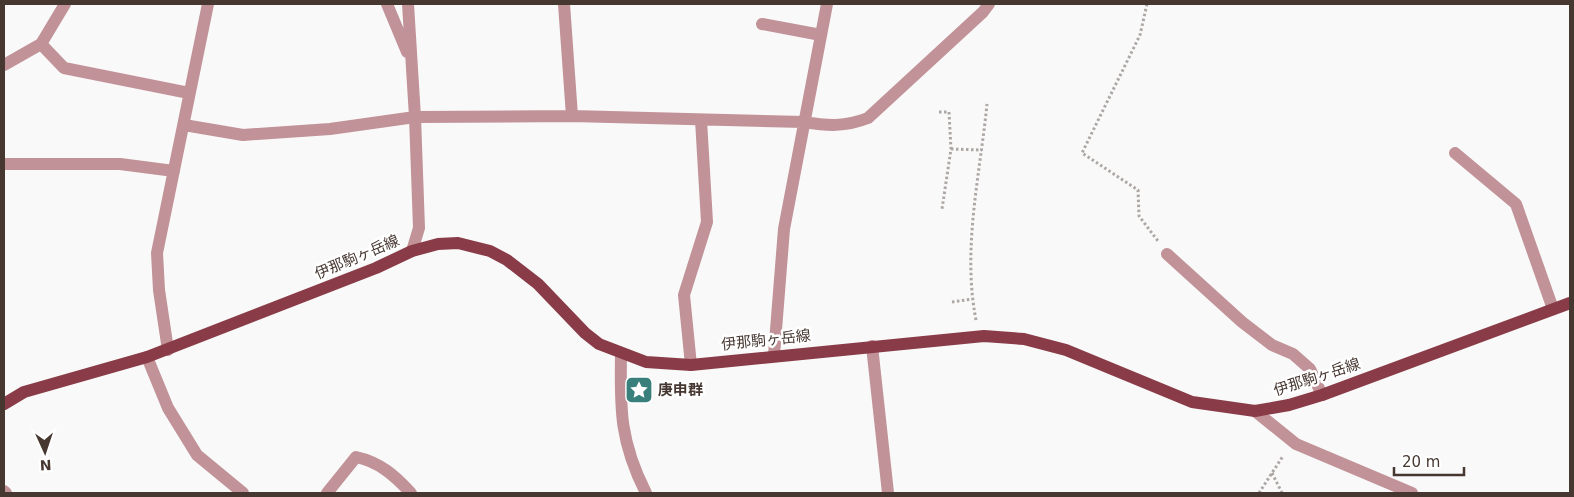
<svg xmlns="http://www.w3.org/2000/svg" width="1574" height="497" viewBox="0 0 1574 497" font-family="'DejaVu Sans','Noto Sans JP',sans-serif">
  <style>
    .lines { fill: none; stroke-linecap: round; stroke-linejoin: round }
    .path { stroke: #ada7a4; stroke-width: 3; stroke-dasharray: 2.5 2.5; stroke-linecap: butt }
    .minor { stroke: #c19297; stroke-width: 12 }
    .major { stroke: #893c48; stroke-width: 12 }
    .labels { text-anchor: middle; stroke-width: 5; stroke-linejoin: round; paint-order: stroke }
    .street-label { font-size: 15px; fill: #463731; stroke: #fff }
    .poi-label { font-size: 15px; font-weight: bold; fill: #463731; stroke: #fff; text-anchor: start }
  </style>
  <rect width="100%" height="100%" fill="#f9f9f9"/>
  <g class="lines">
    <path class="path" d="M1147,4L1140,35L1082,153L1138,190L1139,216L1158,241
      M939,112H949L951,149L942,209
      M951,149L982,150
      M952,302L972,299
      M976,320C962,249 980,175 987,104
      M1272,473L1282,493
      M1259,493L1283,456"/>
    <path class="minor" d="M387,4L407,52
      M408,4L415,117L419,228L412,251
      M564,4L572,116
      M762,24L821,35
      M41,44L64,68L189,93
      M4,65L41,44L65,4
      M184,125L243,135L330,129L415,117L572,116L804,122C828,126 845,127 868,118L983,12L989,4
      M1455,153L1516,204L1553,309
      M4,164H120L174,171
      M1167,254L1242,322L1272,345L1293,354L1310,369L1322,395
      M872,346L888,493
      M168,350L159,290L157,253L208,4
      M621,354C620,410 620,442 646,493
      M774,355L784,229L827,4
      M147,357L168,408L197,455L243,493
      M691,365L684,295L707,222L701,120
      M1255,411L1296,444L1412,493
      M4,491L6,493
      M327,493L356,457C380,462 395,476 411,493"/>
    <path class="major" d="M4,404L24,392L147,357L376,268L412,251L438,244L458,243L490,251L507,260L538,284L585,333L599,344L646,362L691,365L984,336L1024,339L1066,350L1192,402L1255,411L1289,405L1322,395L1570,303"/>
  </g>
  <defs>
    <symbol id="sight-square" viewBox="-11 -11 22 22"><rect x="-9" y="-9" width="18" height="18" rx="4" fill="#39807c" stroke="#fff"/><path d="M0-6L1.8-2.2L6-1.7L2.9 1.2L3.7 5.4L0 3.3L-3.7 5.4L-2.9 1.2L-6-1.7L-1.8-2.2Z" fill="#fff"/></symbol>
  </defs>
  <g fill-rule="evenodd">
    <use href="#sight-square" x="623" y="374" width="32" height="32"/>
  </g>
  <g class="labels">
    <g class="street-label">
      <text transform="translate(357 257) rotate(-23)" y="5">伊那駒ヶ岳線</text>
      <text transform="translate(766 340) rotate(-6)" y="5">伊那駒ヶ岳線</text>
      <text transform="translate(1317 377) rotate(-18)" y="5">伊那駒ヶ岳線</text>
    </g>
    <g class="poi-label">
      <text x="658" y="395">庚申群</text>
    </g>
  </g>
  <rect width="1574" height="497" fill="none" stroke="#463731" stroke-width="10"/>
  <g transform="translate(45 452) rotate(177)" stroke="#ffffff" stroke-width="4" paint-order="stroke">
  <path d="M0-4L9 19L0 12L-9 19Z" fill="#463731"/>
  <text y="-8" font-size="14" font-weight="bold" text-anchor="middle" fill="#463731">N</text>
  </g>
  <path d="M1394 467v8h70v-8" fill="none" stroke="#463731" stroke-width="2.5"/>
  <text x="1402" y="467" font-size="15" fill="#463731" stroke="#ffffff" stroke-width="4" paint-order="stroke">20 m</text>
</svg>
